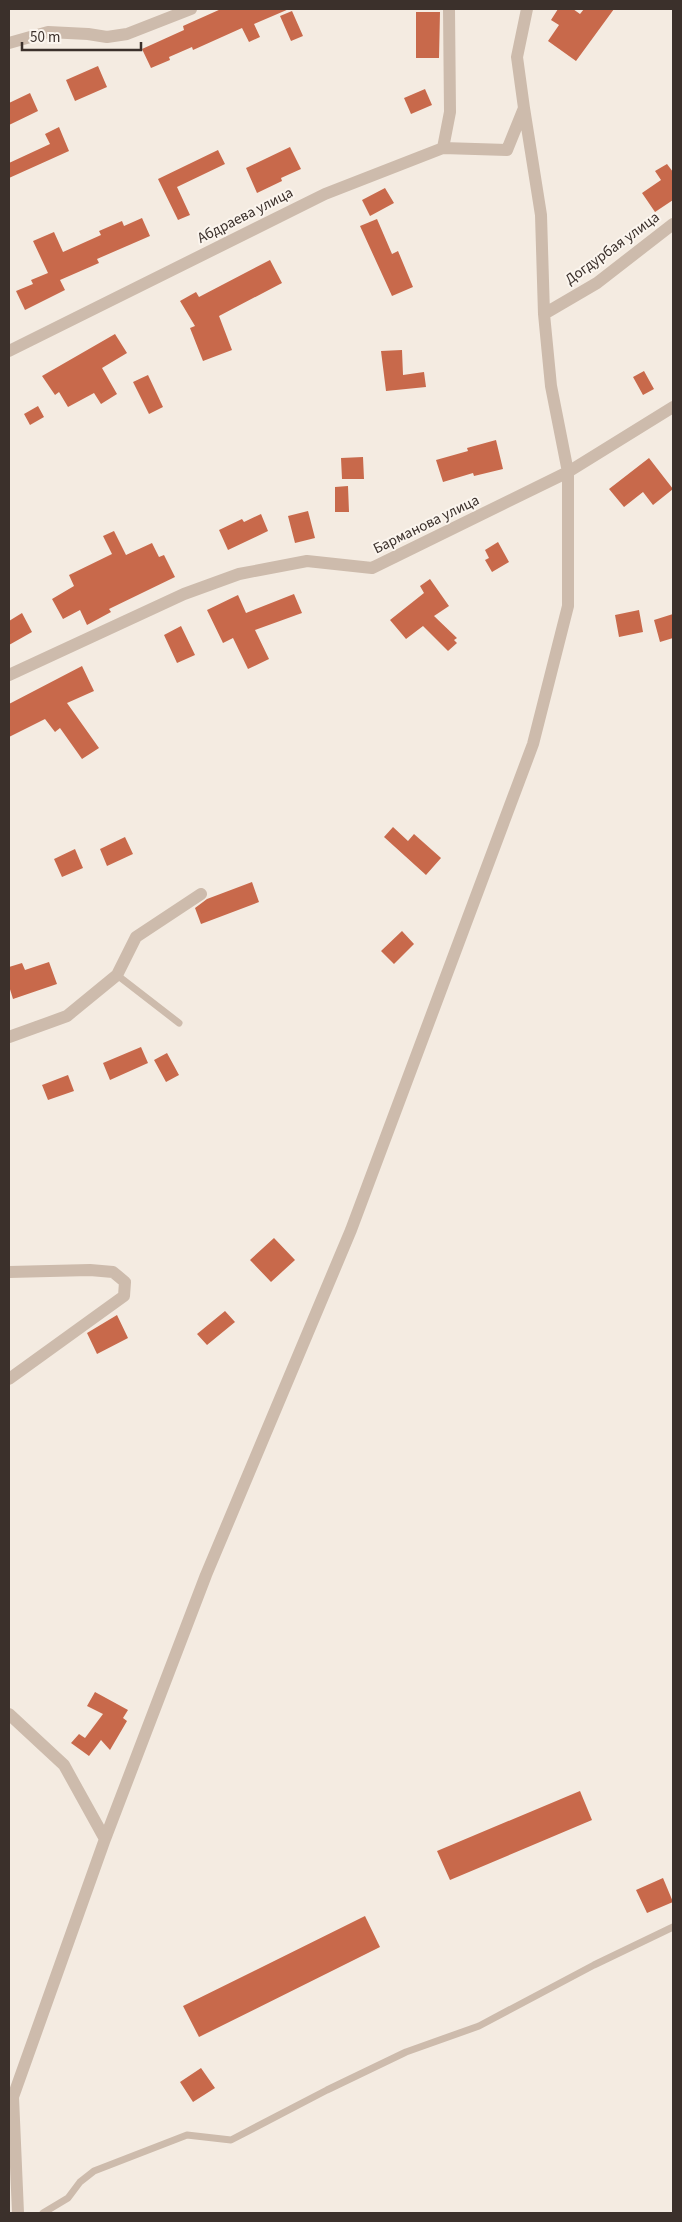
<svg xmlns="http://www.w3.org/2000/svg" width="682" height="2222" viewBox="0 0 682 2222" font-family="'Source Sans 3',sans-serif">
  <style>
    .building { fill: #c8694b }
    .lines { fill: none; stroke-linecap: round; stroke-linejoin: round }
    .lane { stroke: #cdbbac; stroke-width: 7 }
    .street { stroke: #cdbbac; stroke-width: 12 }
    .labels { text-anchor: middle; stroke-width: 4; stroke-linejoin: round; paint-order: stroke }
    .street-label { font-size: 15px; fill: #3b302b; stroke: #fbf5ee }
  </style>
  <rect width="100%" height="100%" fill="#f4ebe1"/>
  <path class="building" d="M221,9H289L254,24L260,37L249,42L242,28L193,50L192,47L169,57L170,60L151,68L142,49L184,30L183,26Z
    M558,9H573L580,14L584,9H614L576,61L548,41L559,25L551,20Z
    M292,11L303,36L291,41L280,16Z
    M416,12H440L439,58H416Z
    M98,66L107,87L75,101L66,80Z
    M425,89L432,105L411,114L404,98Z
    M30,93L38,111L9,125V103Z
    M59,127L69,151L9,178V163L50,144L45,134Z
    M290,147L301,169L281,178L282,181L257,193L246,168Z
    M218,150L225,164L177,187L190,215L178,220L158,179Z
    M667,164L673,172V200L655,212L642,193L661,180L655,171Z
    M385,188L394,203L370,216L362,200Z
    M142,218L150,236L97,259L99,263L60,280L65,290L25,310L16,291L33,284L31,280L48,273L33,241L54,232L63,252L101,235L99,231L122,221L124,226Z
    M377,219L392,254L398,251L413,287L392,296L360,226Z
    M270,260L282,283L219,316L232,350L203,361L190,328L195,326L180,301L196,292L199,297Z
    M115,334L127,353L102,368L117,394L101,404L94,393L68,407L59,392L55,395L42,376Z
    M402,350L403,375L424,372L426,387L386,391L381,351Z
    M644,371L654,389L643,395L633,377Z
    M148,375L163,407L149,414L133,382Z
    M38,406L44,417L30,425L24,414Z
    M496,440L503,469L474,476L473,473L443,482L436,460L468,451L467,448Z
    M363,457L364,479H342L341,458Z
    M649,458L673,489L653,505L643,492L624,507L609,489Z
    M348,486L349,512H335V487Z
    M308,511L315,538L295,543L288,516Z
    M261,514L268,531L228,550L219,530L242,519L244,522Z
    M114,531L126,555L152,543L159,557L164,555L175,577L109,609L111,612L87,625L80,610L63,619L52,599L74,586L69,575L112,554L103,536Z
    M498,542L509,562L492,572L485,560L489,558L485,550Z
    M430,579L449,606L434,616L457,638L454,640L457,643L448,651L423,626L406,639L390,620L424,593L420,586Z
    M294,594L302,613L255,630L269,659L248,669L233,638L223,643L207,610L238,595L246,613Z
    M639,610L643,632L619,637L615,615Z
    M22,613L32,632L9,645V621Z
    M673,614V638L660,642L654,620Z
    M181,626L195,655L177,663L164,635Z
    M82,666L94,691L67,703L99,748L82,759L60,728L55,732L45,719L9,737V704Z
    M393,827L408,841L414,834L441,858L426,875L384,837Z
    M125,837L133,854L107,866L100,849Z
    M75,849L83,868L62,877L54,859Z
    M252,882L259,902L201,924L195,908L207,899Z
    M402,931L414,944L394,964L381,951Z
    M49,962L57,984L13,999L9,986V967L22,963L25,970Z
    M141,1047L148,1063L110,1080L103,1063Z
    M167,1053L179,1075L166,1082L154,1060Z
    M68,1075L74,1091L48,1100L42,1085Z
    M274,1238L295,1260L271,1282L250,1260Z
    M225,1311L235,1322L207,1345L197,1334Z
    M117,1315L128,1338L97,1354L87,1333Z
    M95,1692L128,1710L123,1718L127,1721L110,1750L101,1740L89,1756L71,1743L79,1734L85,1738L103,1714L87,1706Z
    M580,1791L592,1820L450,1880L437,1851Z
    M663,1878L673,1902L647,1913L636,1890Z
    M365,1916L380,1947L199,2037L183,2006Z
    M201,2068L215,2088L193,2102L180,2082Z"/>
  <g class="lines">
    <path class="lane" d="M117,975L179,1023
      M43,2213L68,2198L80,2182L94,2171L187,2135L231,2140L327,2090L406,2052L479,2026L594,1965L673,1927"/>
    <path class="street" d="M9,43L48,32L88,34L107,37L127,34L191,9
      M443,148L450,112L449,9
      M544,314L597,283L673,224
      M9,351L325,194L443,148L507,150L524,108L517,57L527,9
      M9,675L184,594L239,574L307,561L372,568L568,472L673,407
      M9,1037L67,1016L117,975L136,937L201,894
      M9,1272L90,1270L113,1272L125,1282L124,1296L9,1379
      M9,1714L64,1765L105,1839
      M18,2213L13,2097L105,1839L206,1575L351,1230L533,744L568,606V472L551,386L544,314L541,215L524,108"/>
  </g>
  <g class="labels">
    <g class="street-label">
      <text transform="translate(245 215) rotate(-27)" y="5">Абдраева улица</text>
      <text transform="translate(612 248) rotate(-36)" y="5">Догдурбая улица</text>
      <text transform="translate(426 524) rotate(-26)" y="5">Барманова улица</text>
    </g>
  </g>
  <rect width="682" height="2222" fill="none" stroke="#3b302b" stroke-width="20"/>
  <path d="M22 42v8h119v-8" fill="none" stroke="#3b302b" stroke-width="2.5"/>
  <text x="30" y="42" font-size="15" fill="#3b302b" stroke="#fbf5ee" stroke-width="4" paint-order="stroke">50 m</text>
</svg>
